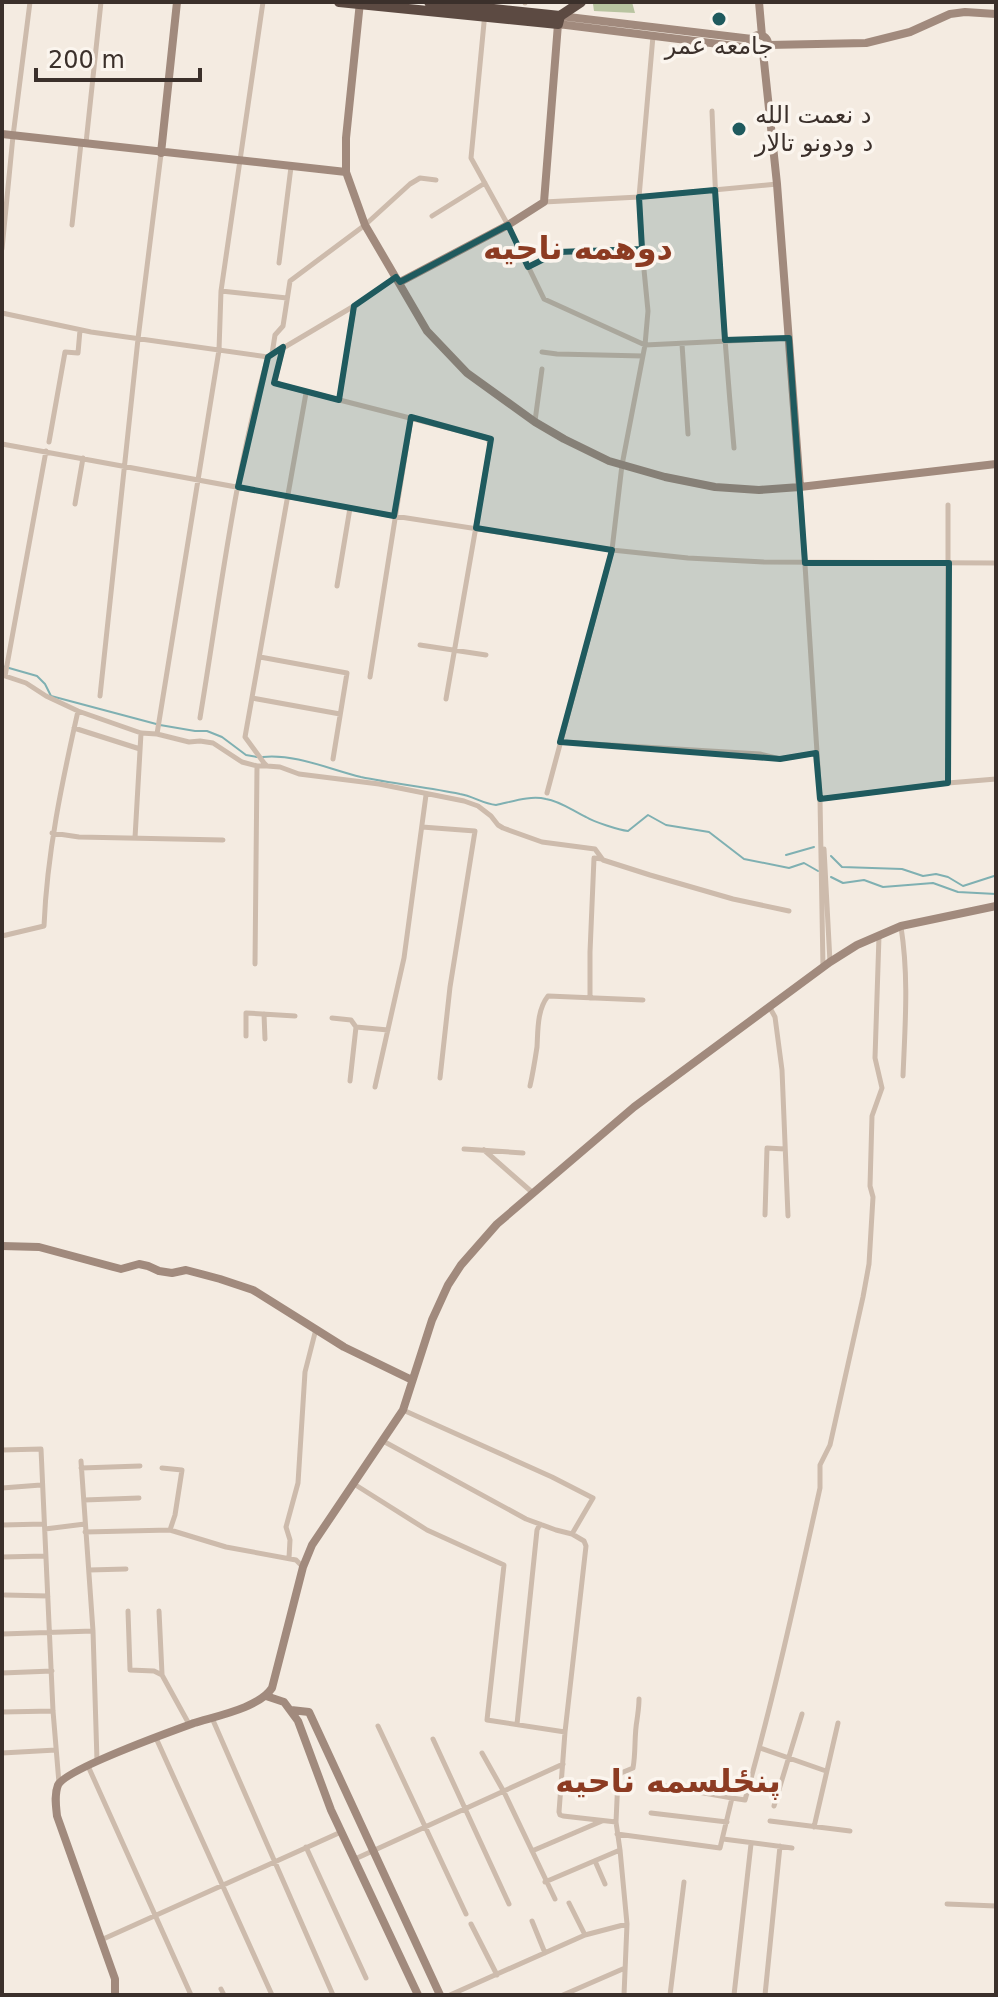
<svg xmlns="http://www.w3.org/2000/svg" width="998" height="1997" viewBox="0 0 998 1997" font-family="'DejaVu Sans',Cairo,sans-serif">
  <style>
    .green { fill: #b8c4a0 }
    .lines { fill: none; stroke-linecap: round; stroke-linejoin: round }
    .stream { stroke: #7fb0b2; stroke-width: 2 }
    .street { stroke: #cdbbac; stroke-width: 5 }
    .secondary { stroke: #a18a7d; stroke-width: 8 }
    .highway { stroke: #5c4a42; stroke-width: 10 }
    .marked { fill: #1f5a5e; fill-opacity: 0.2; stroke: #1f5a5e; stroke-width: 6; stroke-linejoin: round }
    .poi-dot { fill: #1f5a5e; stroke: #fbf5ee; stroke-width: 3 }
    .labels { text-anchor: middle; stroke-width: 7; stroke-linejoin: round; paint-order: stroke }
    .poi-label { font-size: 24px; fill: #3b302b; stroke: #fbf5ee }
    .district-label { font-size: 32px; font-weight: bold; fill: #8c3b22; stroke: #fbf5ee }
  </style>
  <rect width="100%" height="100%" fill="#f4ebe1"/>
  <path class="green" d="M595,2H632L635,13L594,11L593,4Z"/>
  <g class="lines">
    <path class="stream" d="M2,666L37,676L45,684L51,696L160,725L195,731H207L222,737L246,755L257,757
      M263,757C297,754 328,769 361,777C394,784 427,787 460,794C473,796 483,804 496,805C511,802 530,795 546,799C560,801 573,811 586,817C594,822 619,830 628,831L648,815L666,825L709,832L744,859L789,868L804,863L818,871
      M786,855L814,847
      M831,856L842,867L902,869L923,876L936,874L948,877L963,886L994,876L996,877
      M831,877L843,883L864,880L883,887L933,883L958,892L996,894"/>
    <path class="street" d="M486,2L471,158L508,225L544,299L645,345L789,338
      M525,3V2
      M712,111C716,224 724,336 734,448
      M86,143L101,2
      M544,202L639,197L777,184
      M432,216L485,183
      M72,225L81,143
      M2,249L13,136L30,2
      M279,263L291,167
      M528,267L558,252L642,249
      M221,291L287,298
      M2,313L91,332L268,357L354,306L396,277
      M682,344L688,434
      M283,347L275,381L281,385L488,438L490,446L446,699
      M542,352L557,354L643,356
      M272,354L275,335L283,326L290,281L365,225L410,184L420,178L436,180
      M306,393L245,737L264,763L267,766L280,767L299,774L379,784L464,801L478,806L491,816L498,825L503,828L542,842L595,849L603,860L650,875L733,899L789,911
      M339,400C344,369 349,339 354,307
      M535,421L542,369
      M49,442L65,352L78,353L80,330
      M2,444L394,516L612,550L688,558L764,562L996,563
      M800,487L820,799L823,968
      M75,504L83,458
      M337,586L350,508
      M420,645L486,655
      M260,657L347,673L333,759
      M2,675L26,683L46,696L78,711L141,733L157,734L189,742L200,741L213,743L242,762L257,766H265
      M5,676L46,451
      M370,677L411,418
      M100,696L138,339L161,154
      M252,698L340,714
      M200,718C220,598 234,474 268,357
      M74,728L140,749
      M157,734L219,350L221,291L263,2
      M560,742L760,754L780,759L816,753
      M948,783V505
      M547,793L612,550L622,465L645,345L648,311L642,249L639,197L653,36
      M820,799L948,783L996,779
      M422,827L475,831L450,987L440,1078
      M52,833L79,837L223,840
      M135,838L141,733
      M824,849L830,962
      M901,927C909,977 905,1026 903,1076
      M2,936L44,926C47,853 62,782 78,711
      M255,964L257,766
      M590,998V952L594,858L602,859
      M770,1008L775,1017L782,1070L788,1216
      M264,1014L265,1039
      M332,1018L351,1020L356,1027L388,1030
      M246,1036V1013L295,1016
      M350,1081L356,1027
      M530,1086C533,1073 535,1060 537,1047C538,1030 537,1010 548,996L643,1000
      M375,1087L404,958L426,795
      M464,1149L523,1153
      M484,1150L533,1193
      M765,1215L767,1148L785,1149
      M403,1410L552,1477L593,1498L572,1534
      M383,1441L526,1519L556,1530L572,1534L584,1541L586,1546L565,1732L559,1812L560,1815L563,1816L616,1822
      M2,1450L41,1449L53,1711L59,1783
      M81,1461L93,1631L97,1761
      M81,1468L140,1466
      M162,1468L182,1470L175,1515L170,1530
      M354,1484L427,1530L504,1565L487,1720L565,1732
      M2,1488L41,1485
      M84,1500L139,1498
      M2,1525L44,1524
      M45,1529L85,1524
      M85,1532L170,1530L226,1547L296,1560L303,1567
      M2,1557L45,1556
      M289,1558L290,1540L286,1527L298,1483L305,1372L316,1329
      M89,1570L126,1569
      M5,1595L48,1596
      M128,1611L130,1670L154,1671L162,1675L189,1724
      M159,1611L162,1674
      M2,1634L93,1631
      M2,1673L52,1671
      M2,1712L53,1711
      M212,1718L333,1995
      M517,1724L537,1530L540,1524
      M378,1726L466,1914
      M156,1738L272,1995
      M433,1739L509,1904
      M760,1748L826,1771
      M2,1753L56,1750
      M482,1753L504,1792L555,1899
      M88,1766L191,1995
      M659,1785L732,1798
      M774,1806L802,1714
      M651,1813L727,1822
      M770,1821L850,1831
      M814,1827L838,1723
      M617,1834L720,1848L732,1798L745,1800C774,1697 797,1592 820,1488V1465L830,1445L863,1297L869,1264L873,1197L870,1186L872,1116L882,1088L875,1058L879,936
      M723,1839L792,1848
      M306,1847L366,1978
      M532,1851L602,1821
      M355,1859L563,1764
      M595,1861L605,1884
      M545,1882L620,1850
      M569,1903L585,1935
      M947,1904L996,1906
      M532,1921L545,1953
      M471,1924L497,1975
      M101,1940L341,1832
      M221,1989L224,1995
      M450,1995L585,1935L627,1924
      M563,1995L625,1968
      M624,1995L627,1924L620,1850L616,1822L618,1778L621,1773L633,1768C636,1752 634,1736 637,1720C638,1712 639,1707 639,1699
      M670,1995L684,1882
      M734,1995L751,1844
      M765,1995L780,1846"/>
    <path class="secondary" d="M360,2L346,138V172L365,225L427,331L467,373L535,422L564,439L609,461L665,477L715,487L759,490L800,487
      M759,2L762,36
      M560,16L752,39
      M750 44a9 9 0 1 1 18 0a9 9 0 1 1-18 0Z
      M768,45L866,43L910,32L950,14L965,12L996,14
      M763,52L777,184L800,487L996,464
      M2,134L346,172
      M161,153L177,2
      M400,282L508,225L544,202L558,24L751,48
      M2,1246L39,1247L121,1269L139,1264L148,1266L159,1271L172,1273L186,1270L220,1279L253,1290L344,1347L412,1380
      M266,1696L284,1702L298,1721L331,1810L418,1995
      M291,1710L309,1712L440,1995
      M115,1995V1979L57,1816C56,1806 54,1795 58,1785C66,1769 172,1731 194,1723C216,1716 259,1708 272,1688L303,1567L312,1545L403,1410L432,1320L448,1285L461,1265L497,1224L634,1107L830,962L857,945L901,926L996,906"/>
    <path class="highway" d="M339,2L558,24L560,16
      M429,2L560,16L581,2"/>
  </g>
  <path class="marked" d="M715,190L725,340L789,338L805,563H949L948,783L820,799L816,753L780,759L560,742L612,550L476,528L491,439L411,417L394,516L238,487L268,357L283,347L274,383L339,400L354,306L396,277L400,282L508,225L528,267L558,252L642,249L639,197Z"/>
  <g class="poi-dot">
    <circle cx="719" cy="19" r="8"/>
    <circle cx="739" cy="129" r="8"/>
  </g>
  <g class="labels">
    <g class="poi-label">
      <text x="719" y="54">جامعه عمر</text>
      <text x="755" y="123" text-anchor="start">د نعمت الله<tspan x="755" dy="28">د ودونو تالار</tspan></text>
    </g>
    <g class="district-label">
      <text x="578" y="259">دوهمه ناحیه</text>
      <text x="668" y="1792">پنځلسمه ناحیه</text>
    </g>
  </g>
  <rect width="998" height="1997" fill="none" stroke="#3b302b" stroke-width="8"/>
  <path d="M36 68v12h164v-12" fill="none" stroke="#3b302b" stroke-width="4"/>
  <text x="48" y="68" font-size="24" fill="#3b302b" stroke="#fbf5ee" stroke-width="6" paint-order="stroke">200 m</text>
</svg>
